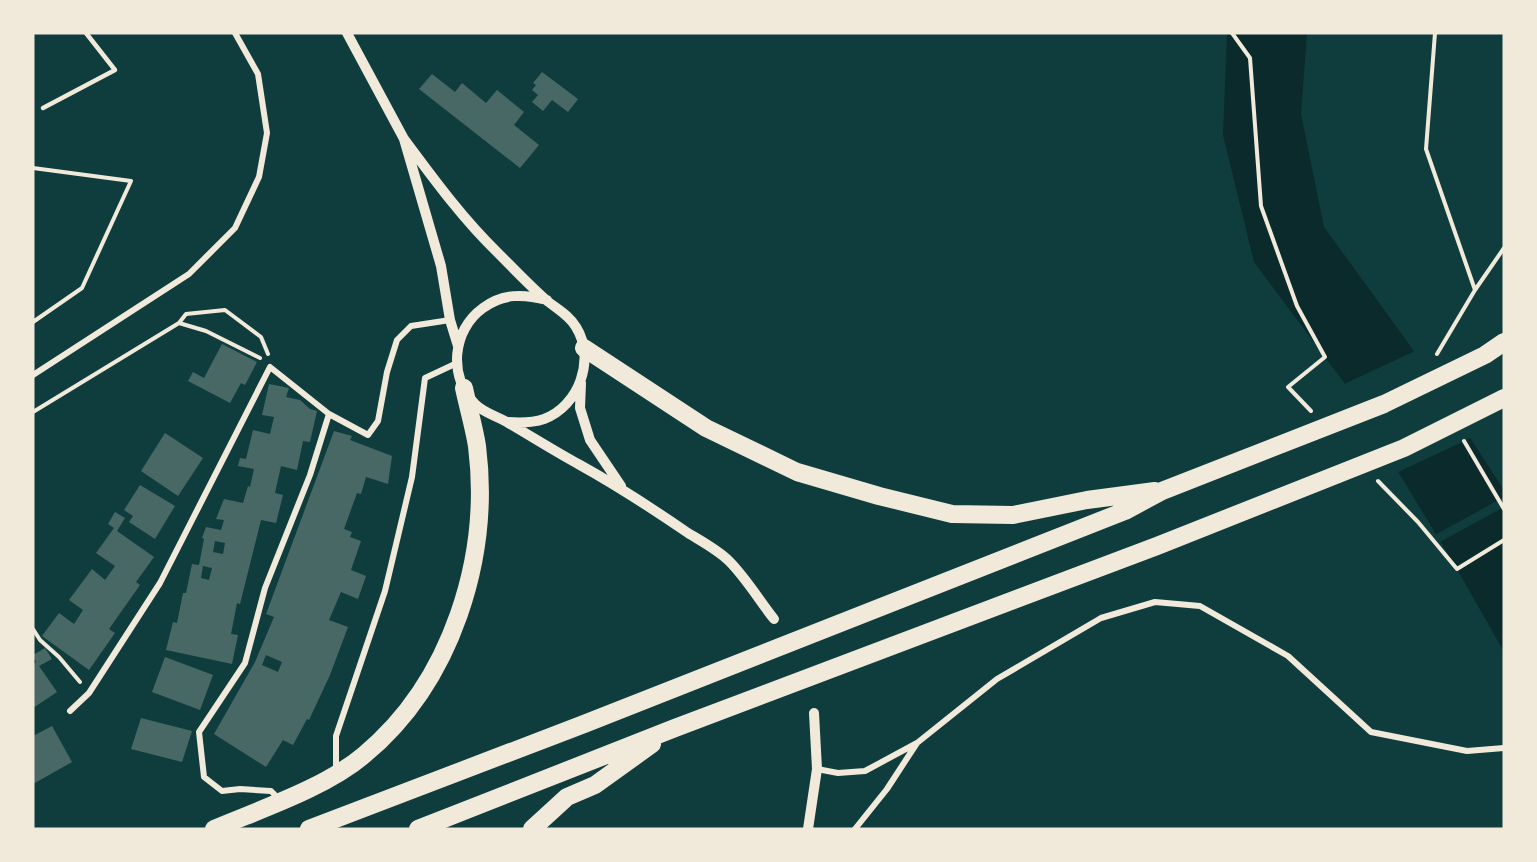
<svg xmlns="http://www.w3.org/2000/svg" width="1537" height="862" viewBox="0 0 1537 862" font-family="Helvetica,sans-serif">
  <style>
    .water { fill: #0a2a2b }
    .pier { fill: #0f3d3e }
    .building { fill: #486865; fill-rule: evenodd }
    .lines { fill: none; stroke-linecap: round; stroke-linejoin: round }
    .path { stroke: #f1e9da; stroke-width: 4 }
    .service { stroke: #f1e9da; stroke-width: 4.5 }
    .minor { stroke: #f1e9da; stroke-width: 6 }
    .tertiary { stroke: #f1e9da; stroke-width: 10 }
    .motorway { stroke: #f1e9da; stroke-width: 18 }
  </style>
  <rect width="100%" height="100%" fill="#0f3d3e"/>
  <path class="water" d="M1227,33H1307L1301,114L1324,227L1409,344L1504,490V652L1457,569L1345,384L1254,262L1223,135Z"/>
  <path class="pier" d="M1417,350L1473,437L1396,473L1342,385Z
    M1504,497V507L1438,543L1433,536Z"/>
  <path class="building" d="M542,72L578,99L568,112L552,100L543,111L532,102L538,95L532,90L536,85L533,83Z
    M432,74L455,92L462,83L486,103L497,90L524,112L514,125L539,145L520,168L419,89Z
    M222,344L257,362L245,385L241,383L230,403L188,381L193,372L204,378Z
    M269,384L289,388L286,397L300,400L310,409L317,411L310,442L303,441L297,470L281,466L275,493L283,495L276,523L261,520L240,604L237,603L231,634L238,635L232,664L166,650L173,622L177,623L183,593H186L192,564L199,565L204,539L202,538L206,527L221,530L224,520L216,519L224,499L243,503L248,486L250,487L254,469L238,466L240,458L246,459L253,430L270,434L274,417L262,415ZM215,541L225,543L223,554L213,552ZM203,566L212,568L209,580L201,578Z
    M334,431L352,436L350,440L392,456L388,484L366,477L361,494L357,493L344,529L352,532L350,537L361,541L351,570L366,576L358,599L341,592L329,620L348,627L330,675L309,720L307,719L293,745L283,740L266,767L214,734L255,662L274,617L266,614ZM266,655L282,662L278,672L262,665Z
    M165,433L203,458L178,496L141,471Z
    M140,485L175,506L155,539L129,522L133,516L124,510Z
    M115,512L125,518L117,531L154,557L136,582L140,585L109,629L115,633L89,670L42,636L59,613L74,624L83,610L69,600L92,569L105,580L115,566L96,553L114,528L108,524Z
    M45,648L52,659L39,666L57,692L33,708V665L36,662L33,655Z
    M165,657L213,675L200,710L152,692Z
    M141,718L192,731L182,762L131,749Z
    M52,726L72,762L33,784V736Z"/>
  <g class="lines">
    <path class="path" d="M1232,33L1250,58L1261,206L1297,306L1325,357L1288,387L1311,411
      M1435,33L1426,149L1475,290L1504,248
      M33,168L131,181L82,288L33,322
      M179,323L206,331L260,358
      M1437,354L1475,290
      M33,412L179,323L186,314L225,310L261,337L268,354
      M1464,441L1504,509
      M1378,481L1418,522L1457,569L1504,540
      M33,629L40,640L59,657L80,682"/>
    <path class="service" d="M43,108L115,70L86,33"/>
    <path class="minor" d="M33,375L189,274L235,228L259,177L267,133L258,74L235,33
      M70,711L89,693L160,583L270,367L329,414L368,435L378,421L387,372L397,340L411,326L450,320
      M817,769L838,773L865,771L917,743
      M336,771V736L385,591L412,477L425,378L457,363
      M280,800L271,791L240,789L222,791L204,777L199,732L245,663L265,588L310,475L329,414
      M855,829L887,789L917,743L997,679L1101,618L1155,602L1200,606L1288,656L1371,732L1467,751L1504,748"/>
    <path class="tertiary" d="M347,33L404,139L441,266L450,320L458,346
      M404,139C433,178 462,218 497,252C513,268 529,285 546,300C557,309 569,315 576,327C596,359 579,406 544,419C532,423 520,423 508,422
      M547,300C524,294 503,293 483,308C452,330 448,377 475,404C485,414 498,416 510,424C534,438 556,452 580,465C618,486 653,509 688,533C701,541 718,550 729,561C746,578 759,600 774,619
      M581,383L580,408L590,440L621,486
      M808,829L817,769L814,713"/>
    <path class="motorway" d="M584,348L706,428L797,472L879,496L952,514L1013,515L1087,500L1155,491
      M214,829C261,809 325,788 364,755C452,682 491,557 477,446C474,427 468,407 464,388
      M309,829L584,724L1125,511L1162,491L1384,404L1485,355L1504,342
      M418,829L675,728L1157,546L1404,448L1504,398
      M532,829L567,797L595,785L652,744"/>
  </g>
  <rect width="1537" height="862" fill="none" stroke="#f1e9da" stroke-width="69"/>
</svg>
